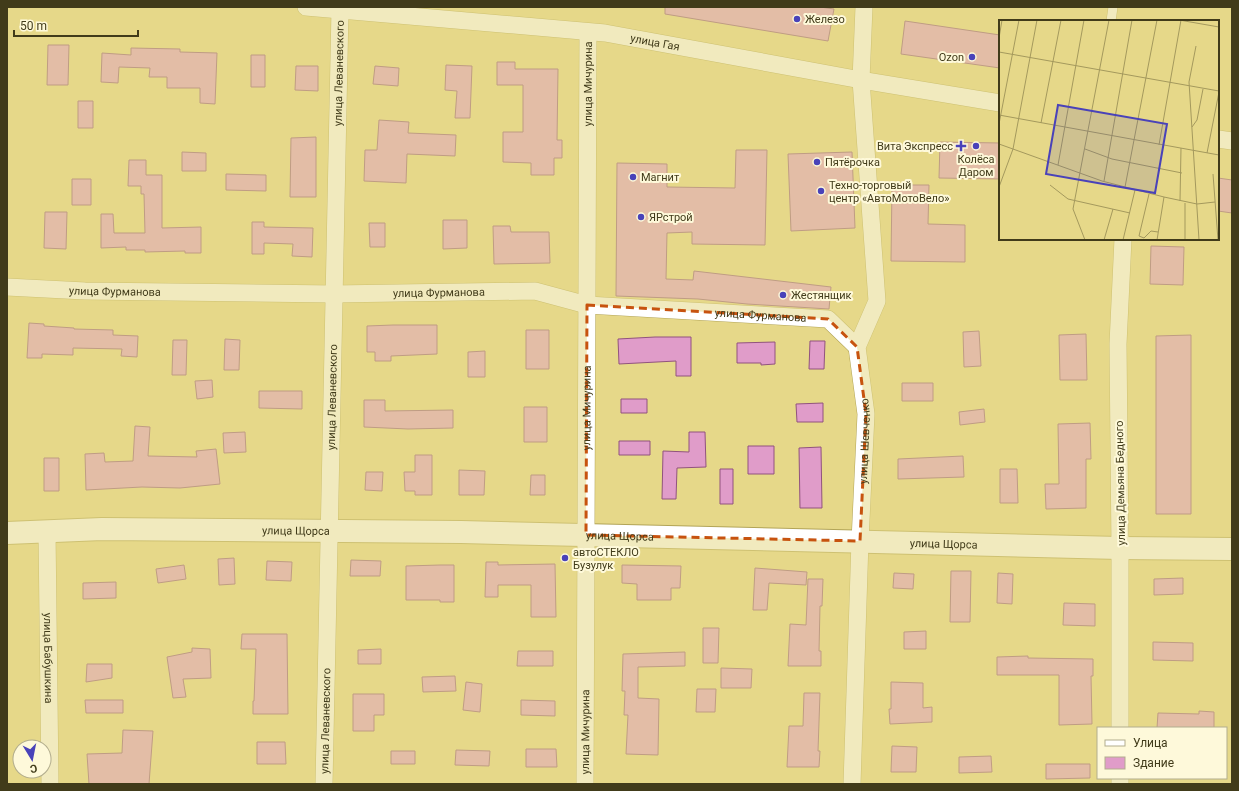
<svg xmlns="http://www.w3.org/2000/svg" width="1239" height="791" viewBox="0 0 1239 791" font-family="Roboto,sans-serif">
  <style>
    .building { fill: #e09cc9; stroke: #91537e }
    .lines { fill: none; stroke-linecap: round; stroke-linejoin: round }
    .service-casing { stroke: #b2a457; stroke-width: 10 }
    .minor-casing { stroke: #b2a457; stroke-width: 18 }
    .secondary-casing { stroke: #b2a457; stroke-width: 24 }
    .service { stroke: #fff; stroke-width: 9 }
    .minor { stroke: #fff; stroke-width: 17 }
    .secondary { stroke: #fff; stroke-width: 22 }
    .marked { fill: none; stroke: #c7530f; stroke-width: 3; stroke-dasharray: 8 5; stroke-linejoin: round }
    .poi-dot { fill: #4942b9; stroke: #fef9da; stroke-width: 1.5 }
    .labels { text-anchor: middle; stroke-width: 4; stroke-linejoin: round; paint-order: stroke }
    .poi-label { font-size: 11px; fill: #413b1a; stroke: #fef9da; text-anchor: start }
    .street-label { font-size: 11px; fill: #413b1a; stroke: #fef9da }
    .inset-road { fill: none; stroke: #a4995d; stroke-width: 1 }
    .view { fill: #4942b9; fill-opacity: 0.15; stroke: #4942b9; stroke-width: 2 }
    .inset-edge { fill: none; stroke: #413b1a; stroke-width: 2 }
  </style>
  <rect width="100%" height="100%" fill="#e6d889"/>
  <path class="building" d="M665,7H820L834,9L828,41L665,14Z
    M905,21L1000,35V68L901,54Z
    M48,45H69L68,85H47Z
    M131,48L180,49V52L217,53L215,104L200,103V88H167V77H149L150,68L119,67L118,83L101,82L102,53L131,55Z
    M251,55H265V87H251Z
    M497,62H515V69H558L557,140H562V158H554V175H531V163L503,162V132H523V85H497Z
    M446,65L472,66L470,118H455L457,91L445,90Z
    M296,66H318V91L295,90Z
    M375,66L399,68L398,86L373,84Z
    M78,101H93V128H78Z
    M379,120L409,122L408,133L456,135L455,156L407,154L406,183L364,181L365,150H377Z
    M316,137V197H290L291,138Z
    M940,142L1000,143V179L939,178Z
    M736,150H767L765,245L692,244V232L667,233L666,279L693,280L694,271L831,287L829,309L747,304L698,299L616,296L617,163L667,164V187L735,188Z
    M182,152L206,153V171H182Z
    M852,152L855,228L791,231L788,154Z
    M129,160H146V175H162V228L201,227V253H185V251L145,252V250H126V247L101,248V214H113L114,233H145L144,194H141V186H128Z
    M226,174L266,175V191L226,190Z
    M1218,178L1232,180V213L1218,211Z
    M72,179H91V205H72Z
    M892,185H929L928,224L965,225V262L891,261Z
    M45,212H67L66,249L44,248Z
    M443,220H467V248L443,249Z
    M252,222H264V227L313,228L312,257L292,256L293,244L264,243V254H252Z
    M369,223H385V247H370Z
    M493,226H510L511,232H549L550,263L494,264Z
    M1151,246L1184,247L1183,285L1150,284Z
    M29,323L44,324V326L74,328V329L113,330V335L138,336L137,357L121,356L122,349L73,348V355L42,354V358H27Z
    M393,325H437V354L391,356V361H375V352H367V326Z
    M526,330H549V369H526Z
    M979,331L981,366L964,367L963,332Z
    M1086,334L1087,380H1060L1059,335Z
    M1191,335V514H1156V336Z
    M655,337H691V376H676V361L619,364L618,339Z
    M225,339L240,340L239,370H224Z
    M173,340H187L186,375H172Z
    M810,341H825L824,369H809Z
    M775,342V364L761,365V363H737V343Z
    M485,351V377H468V352Z
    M212,380L213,397L197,399L195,381Z
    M902,383H933V401H902Z
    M259,391H302V409L259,408Z
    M621,399H647V413H621Z
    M364,400H385V411L453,410V428L408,429L364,427Z
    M823,403V422H797L796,404Z
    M524,407H547V442H524Z
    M984,409L985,422L960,425L959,412Z
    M1090,423L1091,459H1086V508L1046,509L1045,484H1059L1058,424Z
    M135,426L150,427L148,456L197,457L196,451L216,449L220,484L180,488L142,487L86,490L85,454L104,453L105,462L133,461Z
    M245,432L246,452L224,453L223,433Z
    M689,432H705L706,467L677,468L676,499H662L663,451L689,452Z
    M619,441H650V455H619Z
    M748,446H774V474H748Z
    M821,447L822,508H800L799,448Z
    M415,455H432V495H415V491H405L404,472H415Z
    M963,456L964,477L898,479V459Z
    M44,458H59V491H44Z
    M720,469H733V504H720Z
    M1000,469H1017L1018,503H1000Z
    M459,470L485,471L484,495H459Z
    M366,472H383L382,491L365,490Z
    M531,475H545V495H530Z
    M234,558L235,584L219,585L218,559Z
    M351,560L381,561L380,576H350Z
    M267,561L292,562L291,581L266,580Z
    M486,562H498V565L555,564L556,617H531V585H498V597H485Z
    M184,565L186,579L158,583L156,569Z
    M440,565H454V602H440V600H406V566Z
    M622,565L681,566L680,588H671V600H637V584L622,583Z
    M755,568L807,572L806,585L769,583L767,610H753Z
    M951,571H971L970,622H950Z
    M894,573L914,574L913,589L893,588Z
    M998,573L1013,574L1012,604L997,603Z
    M1183,578V594L1154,595V579Z
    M808,579H823L822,606H820L819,651H821V666H788L790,624L806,625Z
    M116,582V598L83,599V583Z
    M1064,603L1095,604V626L1063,625Z
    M703,628H719L718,663H703Z
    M926,631V649H904V632Z
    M242,634H287L288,714H253V701H254L256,649H241Z
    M1153,642L1193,643V661L1153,660Z
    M192,648L210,649L211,678L183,679L186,697L173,698L167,657L192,652Z
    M381,649V664H358V650Z
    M518,651H553V666H517Z
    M685,652V666L638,667V698L659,699L658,755L626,754L628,715H624L625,691H622L623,654Z
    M1028,656V658L1093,659V676H1091L1092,724L1059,725V675H997V657Z
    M87,664H112V678L86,682Z
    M721,668L752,669L751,688H721Z
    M455,676L456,691L423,692L422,677Z
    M466,682L482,684L480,712L463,710Z
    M891,682L923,683V708L932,707V722L890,724L889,709H891Z
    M697,689H716L715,712H696Z
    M804,693H820L818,751H820L819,767H787L789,726H803Z
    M353,694H384V715H374V731H353Z
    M85,700H123V713H86Z
    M521,700L555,701V716L521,715Z
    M1199,711L1214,712V728H1157L1158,713L1199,714Z
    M123,730L153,731L149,784H89L87,754L122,753Z
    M257,742H285L286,764H257Z
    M892,746L917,747L916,772H891Z
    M526,749H556L557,767H526Z
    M456,750L490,751L489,766L455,765Z
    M391,751H415V764H391Z
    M991,756L992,772L959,773V757Z
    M1046,764H1090V778L1046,779Z"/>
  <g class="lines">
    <defs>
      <path id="service" d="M1111,21L1113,7"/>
      <g id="minor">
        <path id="s1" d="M306,7L605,33L861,80L1000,103"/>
        <path d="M1218,139L1232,141"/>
        <path id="s2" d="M7,287L85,291L334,294L535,291L587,305L828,319L857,347"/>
        <path id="s3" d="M47,532L50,784"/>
        <path d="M1120,728V548L1118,344L1123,239"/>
        <path id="s4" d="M324,784L340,10"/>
        <path id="s5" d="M585,784L588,32"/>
        <path id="s6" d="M852,784L860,541L866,414L857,347L877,301L861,80L864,7"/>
        <path d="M1120,784V778"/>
      </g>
      <g id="secondary">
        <path id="s7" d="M7,533L102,529L461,532L1120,548L1232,549"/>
      </g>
    </defs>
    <use href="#service" class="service-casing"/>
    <use href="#minor" class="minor-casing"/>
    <use href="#secondary" class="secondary-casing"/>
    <use href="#service" class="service"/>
    <use href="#minor" class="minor"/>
    <use href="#secondary" class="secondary"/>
  </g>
  <path d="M0 0H1239V791H0ZM587,305L828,319L857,347L866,414L860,541L586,535Z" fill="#e6d889" fill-opacity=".55" fill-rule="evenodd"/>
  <path class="marked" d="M587,305L828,319L857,347L866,414L860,541L586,535Z"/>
  <g class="poi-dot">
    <circle cx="797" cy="19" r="4"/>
    <circle cx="972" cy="57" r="4"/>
    <path d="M959 140h4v4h4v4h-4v4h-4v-4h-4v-4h4z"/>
    <circle cx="976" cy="146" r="4"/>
    <circle cx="817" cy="162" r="4"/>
    <circle cx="633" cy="177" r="4"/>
    <circle cx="821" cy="191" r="4"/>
    <circle cx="641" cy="217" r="4"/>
    <circle cx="783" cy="295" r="4"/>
    <circle cx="565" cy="558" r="4"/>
  </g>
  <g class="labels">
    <g class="poi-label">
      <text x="805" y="23">Железо</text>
      <text x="964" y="61" text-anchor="end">Ozon</text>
      <text x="953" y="150" text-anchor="end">Вита Экспресс</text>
      <text x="976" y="163" text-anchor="middle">Колёса<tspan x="976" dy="13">Даром</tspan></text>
      <text x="825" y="166">Пятёрочка</text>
      <text x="641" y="181">Магнит</text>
      <text x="829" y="189">Техно-торговый<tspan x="829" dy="13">центр «АвтоМотоВело»</tspan></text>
      <text x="649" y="221">ЯРстрой</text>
      <text x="791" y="299">Жестянщик</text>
      <text x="573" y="556">автоСТЕКЛО<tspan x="573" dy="13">Бузулук</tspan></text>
    </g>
    <g class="street-label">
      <text dy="4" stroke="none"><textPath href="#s1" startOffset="351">улица Гая</textPath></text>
      <text dy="4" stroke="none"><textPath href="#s4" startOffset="711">улица Леваневского</textPath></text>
      <text dy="4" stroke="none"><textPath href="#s5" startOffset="700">улица Мичурина</textPath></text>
      <text dy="4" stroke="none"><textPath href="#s2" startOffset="108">улица Фурманова</textPath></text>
      <text dy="4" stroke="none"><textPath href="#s2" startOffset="432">улица Фурманова</textPath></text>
      <text dy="4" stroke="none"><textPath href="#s2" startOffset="756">улица Фурманова</textPath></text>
      <text dy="4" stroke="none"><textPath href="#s4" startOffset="387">улица Леваневского</textPath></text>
      <text dy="4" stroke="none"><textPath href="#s5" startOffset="376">улица Мичурина</textPath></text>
      <text dy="4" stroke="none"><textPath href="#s6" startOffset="343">улица Шевченко</textPath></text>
      <text transform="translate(1120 483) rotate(-91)" y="4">улица Демьяна Бедного</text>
      <text dy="4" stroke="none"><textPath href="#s7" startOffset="289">улица Щорса</textPath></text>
      <text dy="4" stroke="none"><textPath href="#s7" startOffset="613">улица Щорса</textPath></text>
      <text dy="4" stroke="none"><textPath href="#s7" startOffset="937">улица Щорса</textPath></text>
      <text dy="4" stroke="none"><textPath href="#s3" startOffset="126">улица Бабушкина</textPath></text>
      <text dy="4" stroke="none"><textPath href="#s4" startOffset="63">улица Леваневского</textPath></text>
      <text dy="4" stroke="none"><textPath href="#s5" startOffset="52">улица Мичурина</textPath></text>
    </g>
  </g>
  <g transform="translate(999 20)">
    <rect width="220" height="220" fill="#e6d889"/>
    <path class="inset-road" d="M180,0L220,7M0,18L3,0M197,26L190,62L200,220M0,32L220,71M0,95L220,135M42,103L62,0M0,104L20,0M193,107L198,100L204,69M0,124L103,161L165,177L198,184L216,182M160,125L182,0M86,129L113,139L183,153M208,133L220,72M59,145L85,0M214,154L219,220M105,161L133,0M51,165L69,179L131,193M0,167L14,129L38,0M126,167L158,0M150,174L140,216L145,218L152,211L159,212M181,181L182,128M186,183V220M86,220L74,189L110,0M105,220L114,189M124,220L136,170M158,220L165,177"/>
    <path class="view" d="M59,85L168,104L156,173L47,154Z"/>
    <rect width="220" height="220" class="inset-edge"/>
  </g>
  <rect width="1239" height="791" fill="none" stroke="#413b1a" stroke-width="16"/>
  <rect x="1097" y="727" width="130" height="52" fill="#fef9da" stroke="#b2ad8d"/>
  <rect x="1105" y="740" width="20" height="6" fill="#ffffff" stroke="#b2ad8d"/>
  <text x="1133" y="747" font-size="12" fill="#413b1a">Улица</text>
  <rect x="1105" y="757" width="20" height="12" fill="#e09cc9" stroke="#b2ad8d"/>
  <text x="1133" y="767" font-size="12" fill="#413b1a">Здание</text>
  <g transform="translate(32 759) rotate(170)"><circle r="19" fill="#fef9da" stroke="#b2ad8d"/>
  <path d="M0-3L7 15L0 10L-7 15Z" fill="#4942b9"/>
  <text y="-6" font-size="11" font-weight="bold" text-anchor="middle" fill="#413b1a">С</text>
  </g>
  <path d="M14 30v6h124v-6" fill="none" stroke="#413b1a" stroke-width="2"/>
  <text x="20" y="30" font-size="12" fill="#413b1a" stroke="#fef9da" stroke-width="3" paint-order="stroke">50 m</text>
</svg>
